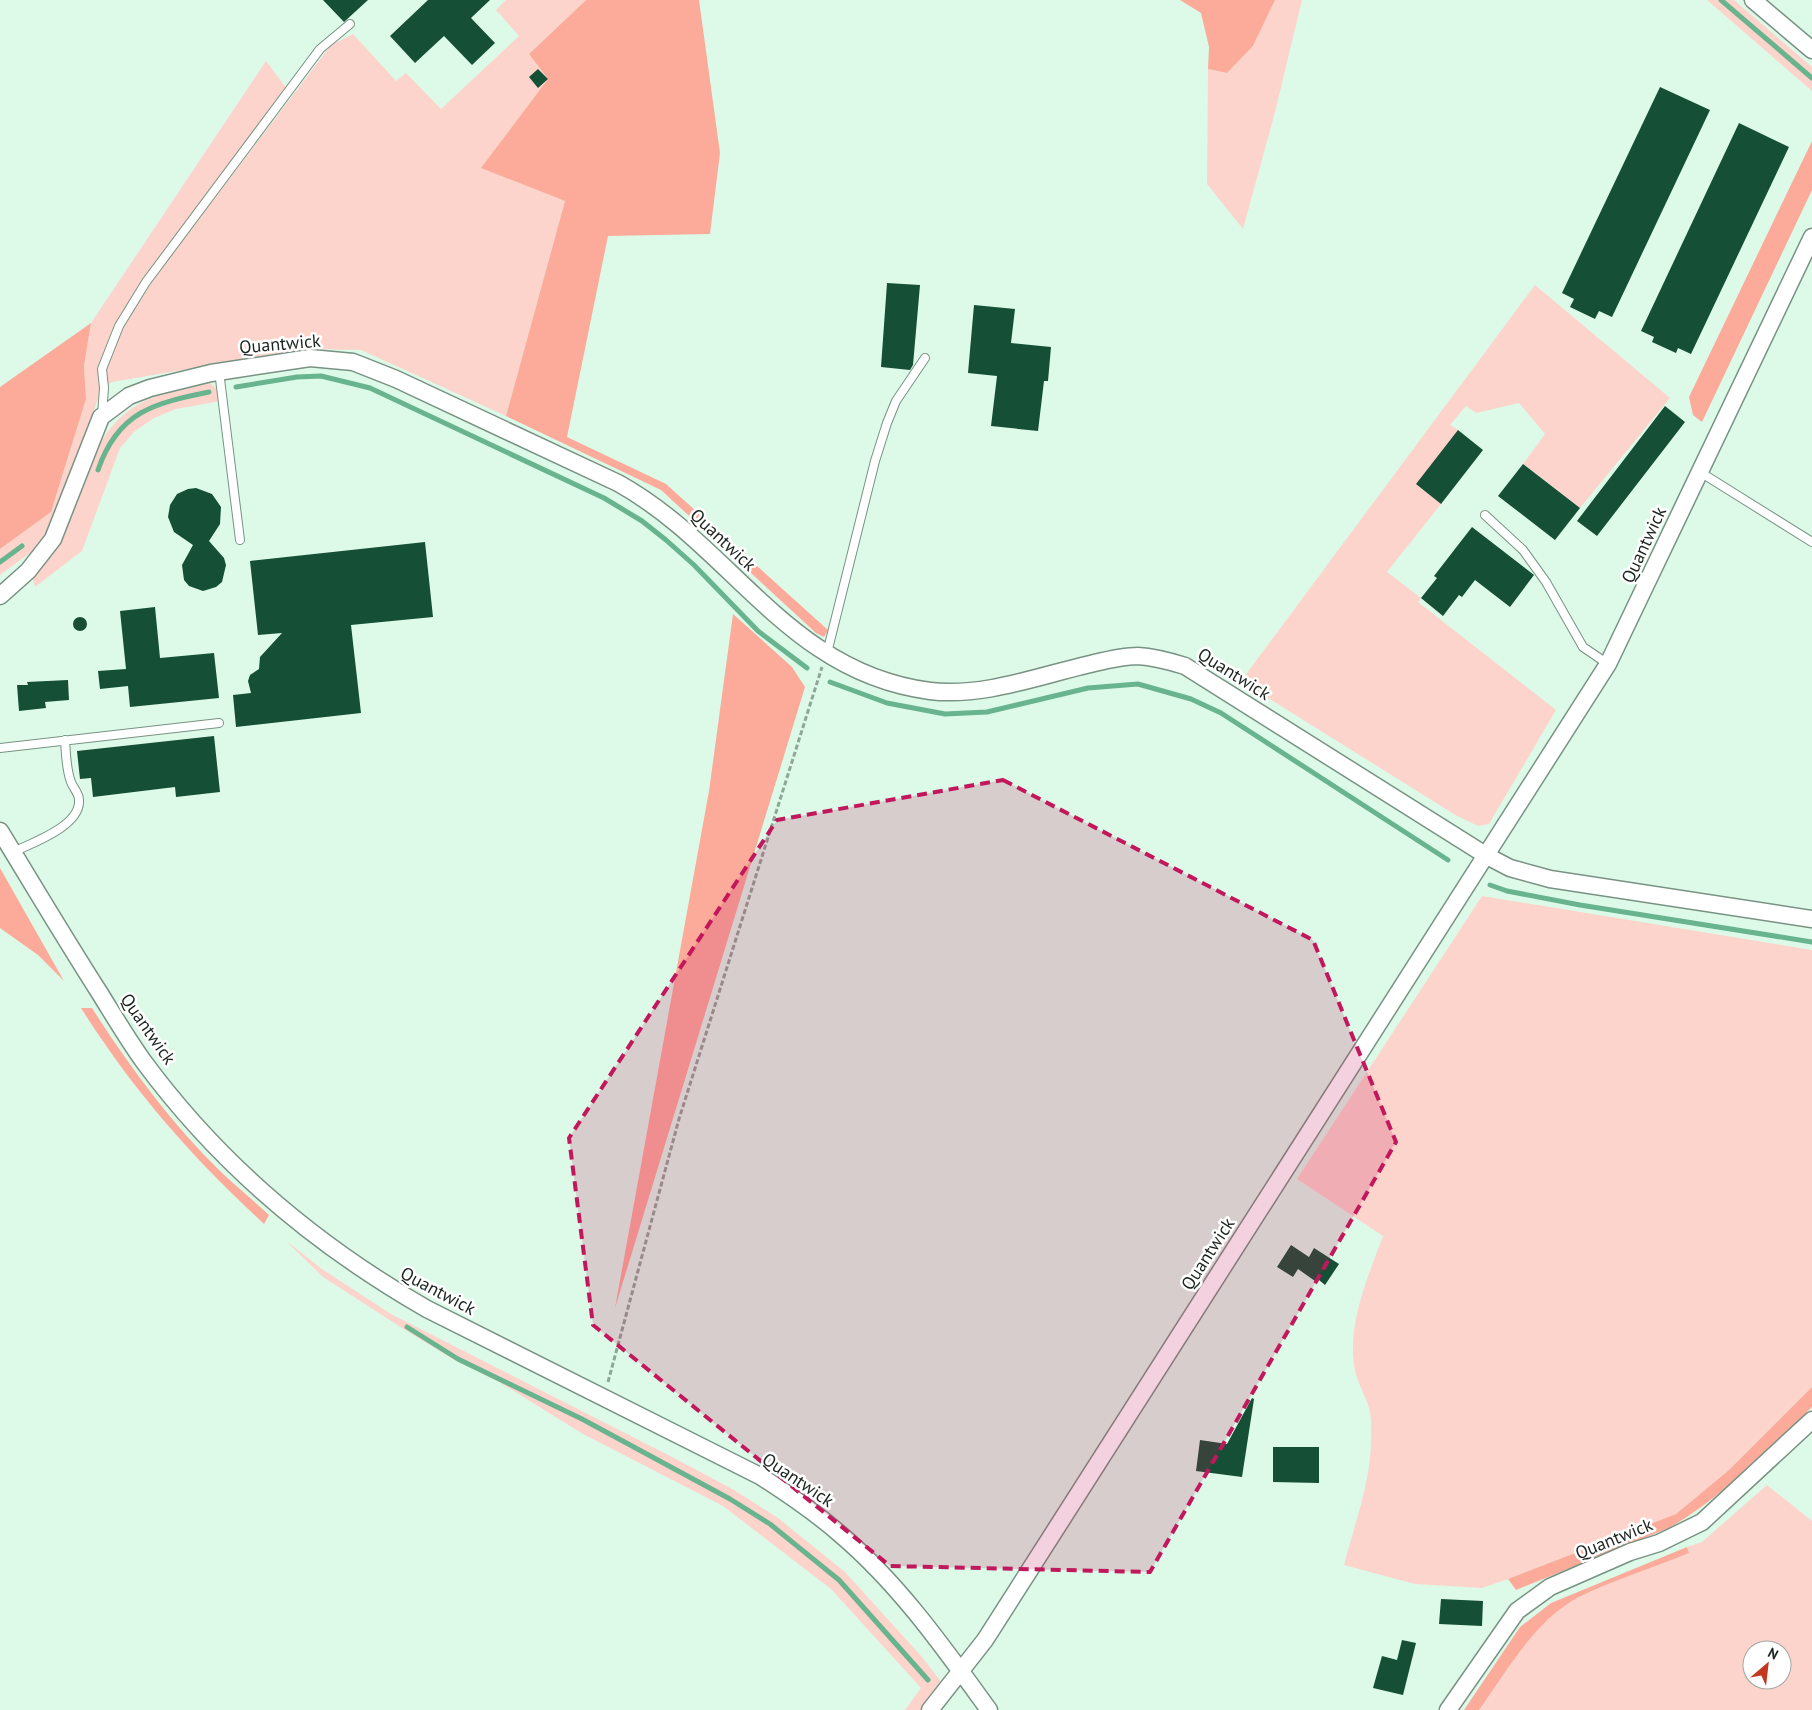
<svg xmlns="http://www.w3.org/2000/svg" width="1812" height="1710" viewBox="0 0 1812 1710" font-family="'PT Sans',sans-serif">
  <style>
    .green { fill: #fcd4cb; fill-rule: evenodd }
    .forest { fill: #fcab9b }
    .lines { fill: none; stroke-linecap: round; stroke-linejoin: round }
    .stream { stroke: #68b48e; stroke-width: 5 }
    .building { fill: #154f35 }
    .lane-casing { stroke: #789283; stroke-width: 10 }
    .street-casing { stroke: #789283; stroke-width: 19 }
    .path { stroke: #90a699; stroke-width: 3; stroke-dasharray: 5 2.5; stroke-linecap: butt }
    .lane { stroke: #fff; stroke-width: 8 }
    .street { stroke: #fff; stroke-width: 16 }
    .marked { fill: #c2185b; fill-opacity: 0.2; stroke: #c2185b; stroke-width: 4; stroke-dasharray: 10 6; stroke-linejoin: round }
    .labels { text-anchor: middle; stroke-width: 5; stroke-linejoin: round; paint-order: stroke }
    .street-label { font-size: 18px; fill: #1b251f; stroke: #fff }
  </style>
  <rect width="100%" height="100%" fill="#ddfae9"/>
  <path class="green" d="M506,0H586L529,54L548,79L482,168L565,201L506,416L361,350L306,349L112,382L107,385L105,370L120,332L159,271L331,45L353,34L396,81L406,73L441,109L519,36L496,10Z
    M1275,0H1302L1275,112L1243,229L1207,184L1208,69L1227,73L1253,46Z
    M1707,0H1734L1812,67V91Z
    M266,61L287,89L153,265L123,314L112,331L100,361L98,380L101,389L64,503L48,540L0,575V549L51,512L86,399L84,366L91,323Z
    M1535,285L1670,398L1580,508L1523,464L1545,434L1519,403L1476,413L1466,406L1450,425L1458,430L1441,504L1387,572L1421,598L1418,602L1556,710L1489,824L1478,826L1457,816L1241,681Z
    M209,382L216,388L220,401L176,409L154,418L135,431L120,448L82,551L35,587L32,576L75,495C87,487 87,472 93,458C116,404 155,393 209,382Z
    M1482,896L1812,950V1387L1729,1470L1676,1514L1508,1579L1482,1588L1415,1584L1344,1565C1354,1526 1370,1484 1371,1443C1371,1432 1372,1418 1369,1408C1365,1394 1356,1381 1354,1365C1348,1321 1368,1277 1383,1236L1297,1179Z
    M285,1240L322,1269L391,1314L676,1459L734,1490L778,1518L845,1572L922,1657L942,1683L925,1710H905L921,1688L831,1589L723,1506L583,1434L499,1382L456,1361L405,1330L323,1277Z
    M1767,1485L1812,1521V1710H1479C1507,1671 1535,1620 1579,1597C1614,1580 1653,1568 1689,1553L1687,1547L1702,1542ZM1752,1650H1782V1680H1752Z"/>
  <path class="forest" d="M586,0H699L720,153L710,234L608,236L567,437L666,484L828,630L824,637L816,633L661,490L506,416L565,201L481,168L548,79L529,54Z
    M1180,0H1275L1253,46L1227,73L1208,69L1209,47L1201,13Z
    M1812,141V190L1702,422L1693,415L1689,397Z
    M91,323L84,366L86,399L51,512L0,549V387Z
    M733,614L792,667L805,687L615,1308L709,791Z
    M0,868L64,981L38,955L0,928Z
    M81,1008H92C129,1066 171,1123 220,1171C236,1186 253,1200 269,1215L264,1224C190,1155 135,1093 81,1008Z
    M1812,1387V1407C1767,1451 1724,1496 1669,1528L1516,1590L1508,1579L1676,1514L1729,1470Z
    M1687,1547L1689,1553C1653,1568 1614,1580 1579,1597C1535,1620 1507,1671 1479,1710H1464L1520,1627L1551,1603Z"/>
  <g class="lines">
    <path class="stream" d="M1721,0L1812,78
      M236,387L297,377L321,376L370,388L604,498L642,521L666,540L694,565L758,631L807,668
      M98,470C118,411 155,403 209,392
      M0,562L22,546
      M830,682L887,703L945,714L987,712L1088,688L1138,684L1191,699L1221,713L1448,860
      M1490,885L1507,891L1580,905L1812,942
      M407,1327L458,1359L582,1419L730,1499L770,1524L839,1580L928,1680"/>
  </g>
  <path class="building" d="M323,0H368L344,22Z
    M428,0H490L471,18L495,43L472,65L444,36L415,63L390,36Z
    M538,69L548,79L538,88L529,77Z
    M1660,87L1710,110L1612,317L1599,311L1595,319L1570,307L1574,299L1562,293Z
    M1739,123L1789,147L1691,354L1678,348L1676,353L1652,342L1654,337L1641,331Z
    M887,283L920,285L913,365L910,370L881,367Z
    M974,305L1015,309L1011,343L1051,347L1048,381H1044L1038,431L991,426L997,376L968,373Z
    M1665,406L1685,422L1597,536L1577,521Z
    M1458,430L1483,450L1441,504L1416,484Z
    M1523,464L1580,508L1555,540L1498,496Z
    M196,488L212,494L221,507L220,524L209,541L224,558L226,565L222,582L216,587L203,591L189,586L184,580L182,565L193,545L174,532L168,517L170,505L177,494L188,489Z
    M1472,527L1534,575L1510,607L1475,580L1462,597L1459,595L1443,616L1421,598L1437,578L1434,576Z
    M425,542L433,617L351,625L361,713L236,727L233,695L251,693L248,681L250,675L259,669L260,657L282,633L258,635L250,561Z
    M155,607L160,658L214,653L219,698L130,707L128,686L100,689L98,671L126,669L120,611Z
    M73 624a7 7 0 1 1 14 0a7 7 0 1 1-14 0Z
    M68,680L69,700L45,702L46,708L19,711L17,685H28L27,682Z
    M214,736L220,792L176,797L175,787L93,797L91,778L80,779L77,751Z
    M1291,1245L1309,1257L1314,1248L1339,1264L1325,1285L1319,1280L1315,1281L1298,1269L1293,1277L1277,1267Z
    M1252,1398L1254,1399L1242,1477L1196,1471L1200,1440L1227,1444Z
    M1273,1447H1319V1483L1273,1482Z
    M1441,1599L1483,1601L1482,1626L1439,1624Z
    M1402,1640L1416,1643L1403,1695L1373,1688L1382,1656L1397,1660Z"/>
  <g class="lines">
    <defs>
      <path id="lane" d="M219,371L240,540
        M102,415L104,388L102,369L119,326L146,282L320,49L350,24
        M1700,472L1812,542
        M1485,515L1523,550L1546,582L1583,647L1608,664
        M827,653L875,461L887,423L896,401L925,358
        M0,748L219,723
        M13,852C32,843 81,826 79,800C79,793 73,788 71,782C66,769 66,754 65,740"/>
      <path id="street" d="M1753,0L1812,50
        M0,596L28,571L53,539L101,417L129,396L150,388L211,373L310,358L353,362L396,379L618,483C732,546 788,673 930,691C981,697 1033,678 1082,666C1100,662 1119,656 1138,656C1155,657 1169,661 1185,666L1487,856L1510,868L1550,879L1812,919
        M0,831C33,885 65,939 99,992C114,1016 128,1040 144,1062C220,1165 317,1246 427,1309L760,1476C788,1494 815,1512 840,1534C899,1584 944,1648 989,1710
        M930,1710L985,1640L1608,664L1812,237
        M1448,1710L1517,1611L1550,1587L1630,1552L1659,1543L1702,1522L1812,1420"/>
    </defs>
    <use href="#lane" class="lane-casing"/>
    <use href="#street" class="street-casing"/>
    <path class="path" d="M608,1382L679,1119L822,667"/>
    <use href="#lane" class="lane"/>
    <use href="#street" class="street"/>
  </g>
  <path class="marked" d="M1003,780L1313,940L1396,1142L1150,1572L890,1566L593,1325L569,1138L777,820Z"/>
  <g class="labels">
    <g class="street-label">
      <text transform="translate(280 344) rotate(-5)" y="6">Quantwick</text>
      <text transform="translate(723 540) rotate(43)" y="6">Quantwick</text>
      <text transform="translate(1644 545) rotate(-65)" y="6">Quantwick</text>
      <text transform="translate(1234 674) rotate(32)" y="6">Quantwick</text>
      <text transform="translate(148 1029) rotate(55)" y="6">Quantwick</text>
      <text transform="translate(1208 1254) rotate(-57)" y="6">Quantwick</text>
      <text transform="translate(438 1291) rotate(28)" y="6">Quantwick</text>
      <text transform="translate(798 1480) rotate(34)" y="6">Quantwick</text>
      <text transform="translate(1614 1539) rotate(-22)" y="6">Quantwick</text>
    </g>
  </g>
  <g transform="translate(1767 1665) rotate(28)"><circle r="24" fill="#ffffff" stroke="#a4a8a5"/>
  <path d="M0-4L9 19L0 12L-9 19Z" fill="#c33821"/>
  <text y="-8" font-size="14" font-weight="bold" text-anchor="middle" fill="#1b251f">N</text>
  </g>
</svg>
